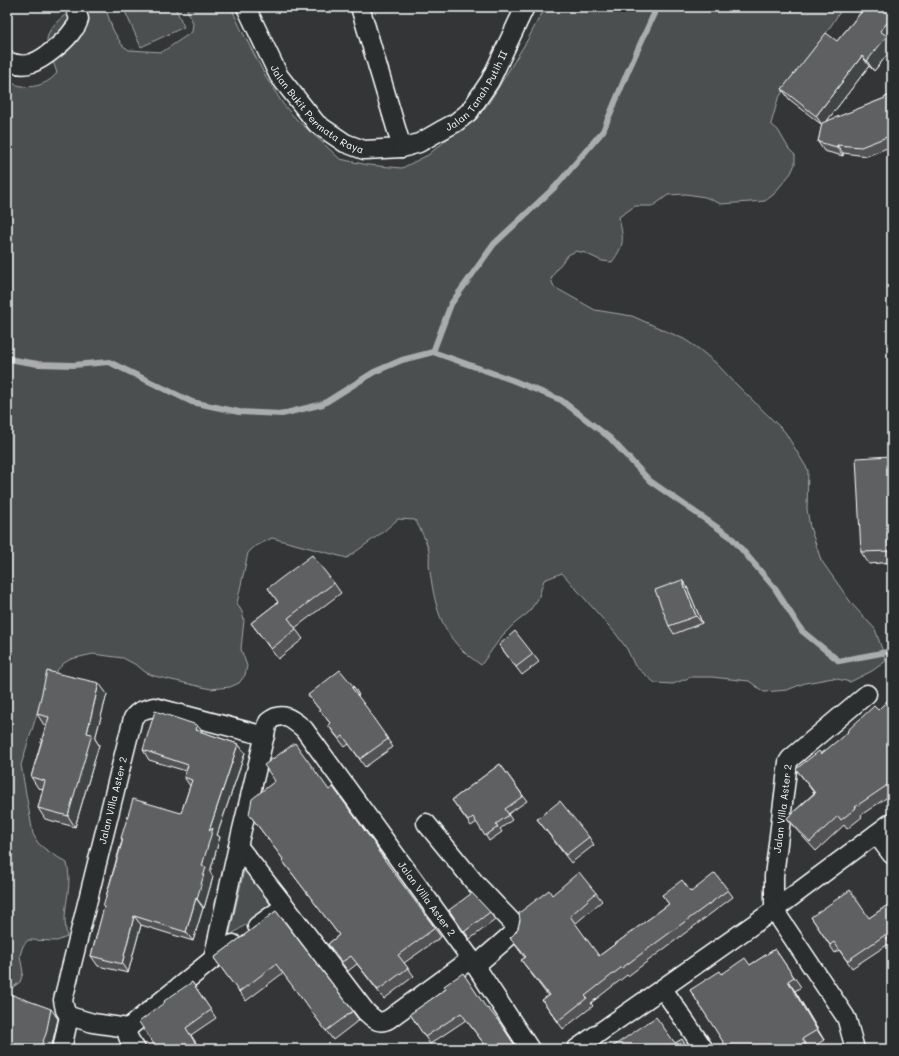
<svg xmlns="http://www.w3.org/2000/svg" width="899" height="1056" viewBox="0 0 899 1056" font-family="Mali,sans-serif">
  <style>
    .green { fill: #4c4f50; stroke: #a6a7a8 }
    .lines { fill: none; stroke-linecap: round; stroke-linejoin: round }
    .stream { stroke: #abacad; stroke-width: 6 }
    .street-casing { stroke: #fff; stroke-width: 21 }
    .street { stroke: #2a2d2e; stroke-width: 18 }
    .wall { fill: #525354; stroke: #fff }
    .shaded-wall { fill: #424445; stroke: #fff }
    .building { fill: #5f6162; stroke: #fff }
    .labels { text-anchor: middle; stroke-width: 3; stroke-linejoin: round; paint-order: stroke }
    .street-label { font-size: 10px; fill: #fff; stroke: #2a2d2e }
  </style>
  <rect width="100%" height="100%" fill="#333536"/>
  <filter id="ink" filterUnits="userSpaceOnUse"><feTurbulence type="fractalNoise" baseFrequency=".025" numOctaves="2"/><feDisplacementMap in="SourceGraphic" scale="8" xChannelSelector="R" yChannelSelector="G"/><feConvolveMatrix kernelMatrix="1 2 1 2 8 2 1 2 1" color-interpolation-filters="sRGB"/></filter>
  <g filter="url(#ink)">
    <path class="green" d="M75,7H105L113,30L122,45L129,50L162,52L192,32L193,23L186,7H231L240,27L267,79L283,104L297,120L311,132L340,159L368,165L402,168L428,155L484,109L490,101L528,39L538,20L546,7H843L825,35L793,76L778,99L771,124L778,130L789,149L795,155V164L791,173L773,195L765,201L721,204L705,197L686,194L668,195L653,206H635L619,217C623,239 626,243 612,262L602,261L585,253L576,251L568,255L556,270L551,279L554,287L595,310L632,316L684,339L699,349L716,363L735,383L785,432L808,470L807,509L810,527L821,560L852,604L875,629L886,661L872,671L850,682L833,678L805,683L787,690L764,692L749,681L711,677H691L673,684L655,683L635,666L627,649L616,634L562,573L544,580L538,599L528,613L514,624L502,636L481,665C476,661 471,658 466,654C440,630 435,605 430,572C428,565 430,558 429,551C426,540 421,530 415,520L398,519L383,532L347,558L272,538L254,547L248,553L237,603L242,612L244,620L241,649L247,666L245,675L239,683L230,687L211,689L154,676L145,672L138,666L123,658L93,654L71,659L64,663L51,677L46,685L21,765L33,834L38,843L45,849L67,863C72,885 66,897 65,918C65,924 66,931 67,937L57,941L28,940L23,946L20,955L23,973L20,982L12,988L7,994V80C23,91 45,88 57,73C55,66 46,45 47,40C48,25 65,16 75,7Z
      M123,7H175L184,27L141,47Z
      M245,866L272,907L229,936Z"/>
    <g class="lines">
      <path class="stream" d="M433,352L451,304L494,244L556,186L603,131L628,71L657,7
        M7,358L14,360L38,364L73,365L109,362L192,402L239,412L282,414L323,404L374,372L402,360L433,352L512,380L561,400L610,438L650,481L731,537L774,587L802,631L839,661L892,651"/>
      <defs>
        <g id="street">
          <path id="s1" d="M246,7L279,76L317,124L345,143L364,150L402,148L360,7"/>
          <path d="M7,61C14,64 24,66 32,63C44,59 66,41 73,30C76,27 78,23 79,19L75,7"/>
          <path id="s2" d="M402,148L419,143L440,131L455,123L469,112L490,81L525,7"/>
          <path d="M426,823L475,883L515,925L513,933L475,966"/>
          <path d="M876,834L892,855"/>
          <path d="M238,846L285,906"/>
          <path id="s3" d="M774,910V876L788,762L790,759L867,694"/>
          <path d="M774,910L892,822"/>
          <path d="M257,926L285,906L366,1012C374,1019 378,1025 389,1019L471,959"/>
          <path id="s4" d="M233,944L213,959L238,846L268,722C282,710 292,719 304,729L471,959L530,1049"/>
          <path id="s5" d="M213,959L128,1028L93,1023L69,1016L65,1010L63,1000L133,718C138,710 146,709 154,707L265,736"/>
          <path d="M663,989L704,1049"/>
          <path d="M128,1028C125,1036 131,1042 136,1049"/>
          <path d="M62,1049L69,1016"/>
          <path d="M576,1049L774,910L845,1016L847,1020L855,1049"/>
        </g>
      </defs>
      <use href="#street" class="street-casing"/>
      <use href="#street" class="street"/>
    </g>
    <path class="wall" d="M857,7H892L889,39L892,43V49L874,71L869,66L826,122L885,98L892,94V146L867,156L843,153V156L824,151L818,142L822,125L789,99L782,89L837,41L862,11Z
      M892,456V562L869,564L861,552Z
      M334,583L341,593L295,628L303,639L278,659L251,623L278,602L268,588Z
      M687,587L702,623L674,634L669,626Z
      M499,645L533,654L539,662L522,675Z
      M354,687L359,695L357,696L375,719L374,720L393,747L365,767L349,744L345,747L333,732L328,725L330,723L308,695Z
      M107,694L95,739L99,745L75,827L45,819L38,808L43,789L38,788L31,777L46,725H44L37,714Z
      M892,696V794L861,815L862,817L847,829L844,825L816,851L793,826L787,818L814,793L796,769L821,754L878,710Z
      M202,732L238,744L245,753L217,835L220,837L210,872L213,877L204,908H203L193,941L141,925L128,973L98,966L91,956L104,908L103,907L122,840L121,838L181,813L190,786L184,777L186,771L149,760L143,750Z
      M500,764L527,801L508,814L512,820L500,829L502,832L489,841L477,822L471,826L452,800Z
      M333,787L385,859L384,860L441,937L404,963L414,976L384,999L357,964L348,971L333,952L328,944L339,935L288,868L282,860L283,859L249,814L329,790Z
      M537,819L589,837L594,845L571,863Z
      M728,890L733,897L628,976L627,975L591,1003L593,1006L563,1029L542,1000L548,996L521,960L525,958L510,938L515,933L518,928L520,920L552,895L596,893L602,901L575,924L599,956L669,904L662,895L691,892Z
      M892,902L890,943L852,968L839,950L835,953L811,917L869,918Z
      M449,910L490,912L495,920L470,939Z
      M276,911L359,1020L333,1040L283,973L246,1001L214,958Z
      M775,949L801,987L795,991L824,1040L810,1049H728L690,990L722,974L750,965Z
      M192,982L216,1018L191,1035L200,1049H157Z
      M446,989L488,1049L466,1020L430,1044L410,1014Z"/>
    <path class="shaded-wall" d="M892,17V35L889,39L892,43V49L874,71L867,61L880,31Z
      M862,56L869,66L823,126L816,116Z
      M837,145L843,153V156L837,147Z
      M682,580L687,587L702,623L696,616Z
      M99,683L107,694L95,739L99,745L75,827L68,816L87,733Z
      M197,725L204,734L196,730Z
      M238,744L245,753L217,835L220,837L210,872L213,877L204,908L197,899L202,866L209,831Z
      M196,898L203,908L193,941L186,932Z
      M134,916L141,925L128,973L122,964Z
      M788,981L795,991L824,1040L817,1030Z
      M51,1009L58,1019L52,1044L50,1049H41L40,1048Z"/>
    <path class="building" d="M862,7H892V17L880,31L887,36L867,61L862,56L816,116L782,89L826,33L837,41L864,9Z
      M892,94V135L861,147L837,145V147L818,142L822,123L885,98V97Z
      M892,456V551L861,552L856,458Z
      M312,555L334,583L288,618L296,629L271,649L251,623L278,602L268,588Z
      M682,580L696,616L669,626L655,590Z
      M515,631L533,654L516,667L499,645Z
      M340,670L354,687L352,688L370,712H369L388,739L360,759L343,736L339,739L328,725L330,723L308,695Z
      M47,671L99,683L87,733L92,734L68,816L38,808L45,781L31,777L49,717L37,714Z
      M892,696V782L855,807L856,808L841,820L838,816L810,842L787,818L815,793L796,769L819,751L821,754L848,732L847,731L874,706L878,710Z
      M155,711L197,725L196,730L238,744L209,831L213,828L202,866L206,867L197,899L196,898L186,932L134,916L122,964L91,956L104,907H103L123,839L121,838L133,799L181,813L192,780L184,777L188,765L143,750Z
      M295,743L329,790L333,787L379,850L378,851L435,928L398,955L408,968L378,990L351,956L342,962L328,944L339,935L282,860L283,859L249,814L252,799L275,781L264,765Z
      M500,764L523,796L505,809L509,815L496,824L498,827L485,836L473,817L468,821L452,800Z
      M560,801L589,837L566,855L537,819Z
      M579,872L596,893L570,916L599,956L669,904L662,895L682,880L691,892L715,873L728,890L622,968V967L585,996L587,998L558,1021L542,1000L549,995L521,960L526,957L510,938L515,933L518,928L520,920L519,913L549,890L552,895Z
      M850,890L869,918L892,902V946L885,935L847,961L834,942L830,945L811,917Z
      M472,893L490,912L464,932L449,910Z
      M276,911L353,1011L326,1031L276,964L239,992L214,958Z
      M775,949L794,977L788,981L817,1030L802,1039L809,1049H734L731,1045L727,1048L690,990L720,971L722,974L745,958L750,965Z
      M463,973L487,1009L488,1008L500,1023L516,1047L518,1049H488L461,1013L425,1037L410,1014L446,989L444,986Z
      M192,982L211,1010L186,1028L199,1049H157L139,1022L165,1002L164,1001Z
      M7,993L51,1009L46,1034L40,1048L43,1049H7V1034L9,1029L7,1028Z
      M656,1017L675,1043L682,1039L688,1049H609Z
      M892,1043V1049H884Z"/>
  </g>
  <g class="labels">
    <g class="street-label">
      <text dy="4" stroke="none"><textPath href="#s2" startOffset="98">Jalan Tanah Putih II</textPath></text>
      <text dy="4" stroke="none"><textPath href="#s1" startOffset="128">Jalan Bukit Permata Raya</textPath></text>
      <text dy="4" stroke="none"><textPath href="#s5" startOffset="393">Jalan Villa Aster 2</textPath></text>
      <text dy="4" stroke="none"><textPath href="#s3" startOffset="102">Jalan Villa Aster 2</textPath></text>
      <text dy="4" stroke="none"><textPath href="#s4" startOffset="519">Jalan Villa Aster 2</textPath></text>
    </g>
  </g>
  <rect width="899" height="1056" fill="none" stroke="#2a2d2e" stroke-width="24"/>
  <rect x="12" y="12" width="875" height="1032" fill="none" stroke="#fff" stroke-width="1.5" filter="url(#ink)"/>
</svg>
